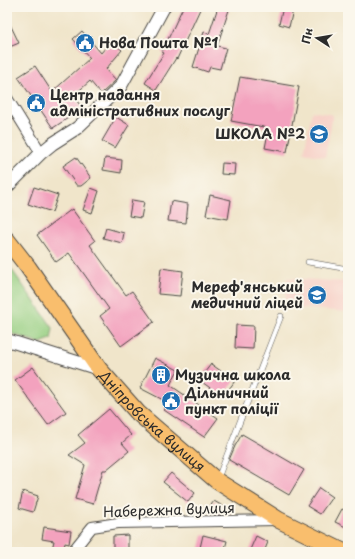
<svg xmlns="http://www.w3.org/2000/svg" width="355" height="559" viewBox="0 0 355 559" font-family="'Playpen Sans',sans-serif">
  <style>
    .built { fill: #f7d1c8 }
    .green { fill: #97cf82; stroke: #617d56 }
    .building { fill: #f3a2be }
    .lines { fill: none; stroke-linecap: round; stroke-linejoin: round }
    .service-casing { stroke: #494743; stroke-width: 6 }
    .minor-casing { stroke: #494743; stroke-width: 12 }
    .tertiary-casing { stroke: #494743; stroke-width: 14 }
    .trunk-casing { stroke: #494743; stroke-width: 18 }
    .service { stroke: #fff; stroke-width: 5 }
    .minor { stroke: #fff; stroke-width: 10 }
    .tertiary { stroke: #fff; stroke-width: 12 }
    .trunk { stroke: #f9be6d; stroke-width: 16 }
    .labels { text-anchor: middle; stroke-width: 4; stroke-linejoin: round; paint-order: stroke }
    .poi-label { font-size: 14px; font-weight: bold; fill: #2b2b2b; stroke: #fbf7ec; text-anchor: start }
    .street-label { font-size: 14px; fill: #2b2b2b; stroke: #fbf7ec }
  </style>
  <rect width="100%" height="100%" fill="#fbf7ec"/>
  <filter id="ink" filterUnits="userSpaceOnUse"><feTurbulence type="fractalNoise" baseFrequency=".025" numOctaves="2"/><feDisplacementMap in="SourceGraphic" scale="8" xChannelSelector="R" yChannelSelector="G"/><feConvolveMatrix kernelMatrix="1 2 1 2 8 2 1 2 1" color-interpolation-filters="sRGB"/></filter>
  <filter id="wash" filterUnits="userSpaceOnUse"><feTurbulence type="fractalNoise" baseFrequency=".012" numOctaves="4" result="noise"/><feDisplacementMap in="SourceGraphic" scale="16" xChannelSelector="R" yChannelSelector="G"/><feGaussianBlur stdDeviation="0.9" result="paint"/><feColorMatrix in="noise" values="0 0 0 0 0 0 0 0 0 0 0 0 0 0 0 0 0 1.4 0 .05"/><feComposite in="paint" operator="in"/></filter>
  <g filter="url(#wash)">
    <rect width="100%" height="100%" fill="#f0e5ca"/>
    <path class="built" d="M312,111L333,115L325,157L304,153Z
      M287,278L348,282V312L285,307Z"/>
    <path class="green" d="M7,263L53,328L51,339L40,343L7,332Z"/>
    <g id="blocks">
      <path class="building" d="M183,7H201L177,59L176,58L156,90L145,83L164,53L162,52Z
        M218,7H230L217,46L226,48L220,69L210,67L208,72L193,67L204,32L209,34Z
        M283,7L293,10L289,27L279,24Z
        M7,18L19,43L7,48Z
        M82,31L101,53L111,41L122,50L106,69L116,80L101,94L90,81L73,96L84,110L76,116L74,114L53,128L18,77L35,66L52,92L90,58L73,39Z
        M240,77L299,87L287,152L265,148L269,128L231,121Z
        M116,117L129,125L115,148L102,141Z
        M76,157L91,178L81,186H77L63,166Z
        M105,158L122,160L121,173L103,170Z
        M222,163L235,164L234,175L221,174Z
        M34,187L58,195L52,212L28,204Z
        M91,188L99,191L92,213L83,210Z
        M210,195L231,200L228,219L206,215Z
        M132,200L144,202L141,218L129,216Z
        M171,201L188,204L186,223L168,221Z
        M72,209L95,241L90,245L126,295L132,291L154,322L121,346L100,316L109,309L69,253L56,262L37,235Z
        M106,228L124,233L122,243L103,238Z
        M161,268L183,271L180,296L158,294Z
        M236,325L254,326L253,349L235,348Z
        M155,358L178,370L170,385L218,418L204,437L164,410L169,403L140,388Z
        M211,364L235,381L223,397L199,380Z
        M33,367L66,412L48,425L15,380Z
        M109,409L131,435L122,443L129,451L106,470H103L93,504L75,499L85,465L69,455L85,443L78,435Z
        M242,434L304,470L289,495L229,460L235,446Z
        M171,473L195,493L188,502L163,482Z
        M319,488L332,497L320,514L307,506Z
        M23,491L38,496L33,512L19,508Z
        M214,501L231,511L229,514L217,515L208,509Z
        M342,509L348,512V528L335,522Z
        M44,527L71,531L69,544L65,543L63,552L52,549L54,541L42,539Z
        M128,535V550H113V536Z
        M203,535L227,541L224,552H199Z
        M256,536L268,542L264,552H249Z"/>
    </g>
  </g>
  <g filter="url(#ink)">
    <use href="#blocks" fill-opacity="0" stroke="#494743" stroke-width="1"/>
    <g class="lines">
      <defs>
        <path id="service" d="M308,262L348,269
          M218,478L281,316"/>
        <path id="minor" d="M7,98L41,153
          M72,552L92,527L118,523L278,520"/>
        <path id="tertiary" d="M7,187L41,153L52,144L77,128L121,86L164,7
          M7,340L99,369"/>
        <g id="trunk">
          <path id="s1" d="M7,240L28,267L99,369L138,413L217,481L279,520L344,552"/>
        </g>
      </defs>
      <use href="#service" class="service-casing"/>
      <use href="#minor" class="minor-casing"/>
      <use href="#tertiary" class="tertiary-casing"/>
      <use href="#trunk" class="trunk-casing"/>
      <use href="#service" class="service"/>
      <use href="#minor" class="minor"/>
      <use href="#tertiary" class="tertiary"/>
      <use href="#trunk" class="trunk"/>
    </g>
  </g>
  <defs>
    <symbol id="civic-disc" viewBox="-11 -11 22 22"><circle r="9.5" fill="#1f6fb2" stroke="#fbf7ec"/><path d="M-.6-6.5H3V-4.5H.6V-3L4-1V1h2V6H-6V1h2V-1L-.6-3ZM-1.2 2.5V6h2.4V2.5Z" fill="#fff"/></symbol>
    <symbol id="school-disc" viewBox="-11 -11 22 22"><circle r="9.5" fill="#1f6fb2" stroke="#fbf7ec"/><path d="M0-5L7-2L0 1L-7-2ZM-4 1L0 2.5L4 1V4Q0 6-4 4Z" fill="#fff"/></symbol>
    <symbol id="building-disc" viewBox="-11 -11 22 22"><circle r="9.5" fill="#1f6fb2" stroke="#fbf7ec"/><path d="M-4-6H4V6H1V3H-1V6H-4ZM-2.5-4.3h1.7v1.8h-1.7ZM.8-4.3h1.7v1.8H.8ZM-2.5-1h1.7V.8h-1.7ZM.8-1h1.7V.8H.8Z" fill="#fff"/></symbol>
  </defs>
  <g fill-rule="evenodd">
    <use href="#civic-disc" x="74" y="32" width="22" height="22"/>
    <use href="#civic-disc" x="25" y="92" width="22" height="22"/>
    <use href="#school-disc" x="308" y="123" width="22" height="22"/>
    <use href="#school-disc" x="306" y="284" width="22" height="22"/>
    <use href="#building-disc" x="150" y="364" width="22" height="22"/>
    <use href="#civic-disc" x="160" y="390" width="22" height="22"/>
  </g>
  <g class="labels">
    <g class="poi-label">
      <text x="99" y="48">Нова Пошта №1</text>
      <text x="50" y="100">Центр надання<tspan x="50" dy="16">адміністративних послуг</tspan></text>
      <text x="305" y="139" text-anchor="end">ШКОЛА №2</text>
      <text x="303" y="292" text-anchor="end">Мереф'янський<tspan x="303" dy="16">медичний ліцей</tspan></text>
      <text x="175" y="380">Музична школа</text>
      <text x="185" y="398">Дільничний<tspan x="185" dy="16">пункт поліції</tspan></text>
    </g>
    <g class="street-label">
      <text dy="5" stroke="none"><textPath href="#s1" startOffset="233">Дніпровська вулиця</textPath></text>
      <text transform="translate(169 510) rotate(-2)" y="5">Набережна вулиця</text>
    </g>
  </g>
  <rect width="355" height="559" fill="none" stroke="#fbf7ec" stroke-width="24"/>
  <g transform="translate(317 38) rotate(282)" stroke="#fbf7ec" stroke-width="3" paint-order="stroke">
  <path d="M0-3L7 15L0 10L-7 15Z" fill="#2b2b2b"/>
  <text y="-6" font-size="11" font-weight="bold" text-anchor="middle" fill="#2b2b2b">Пн</text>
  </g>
</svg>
